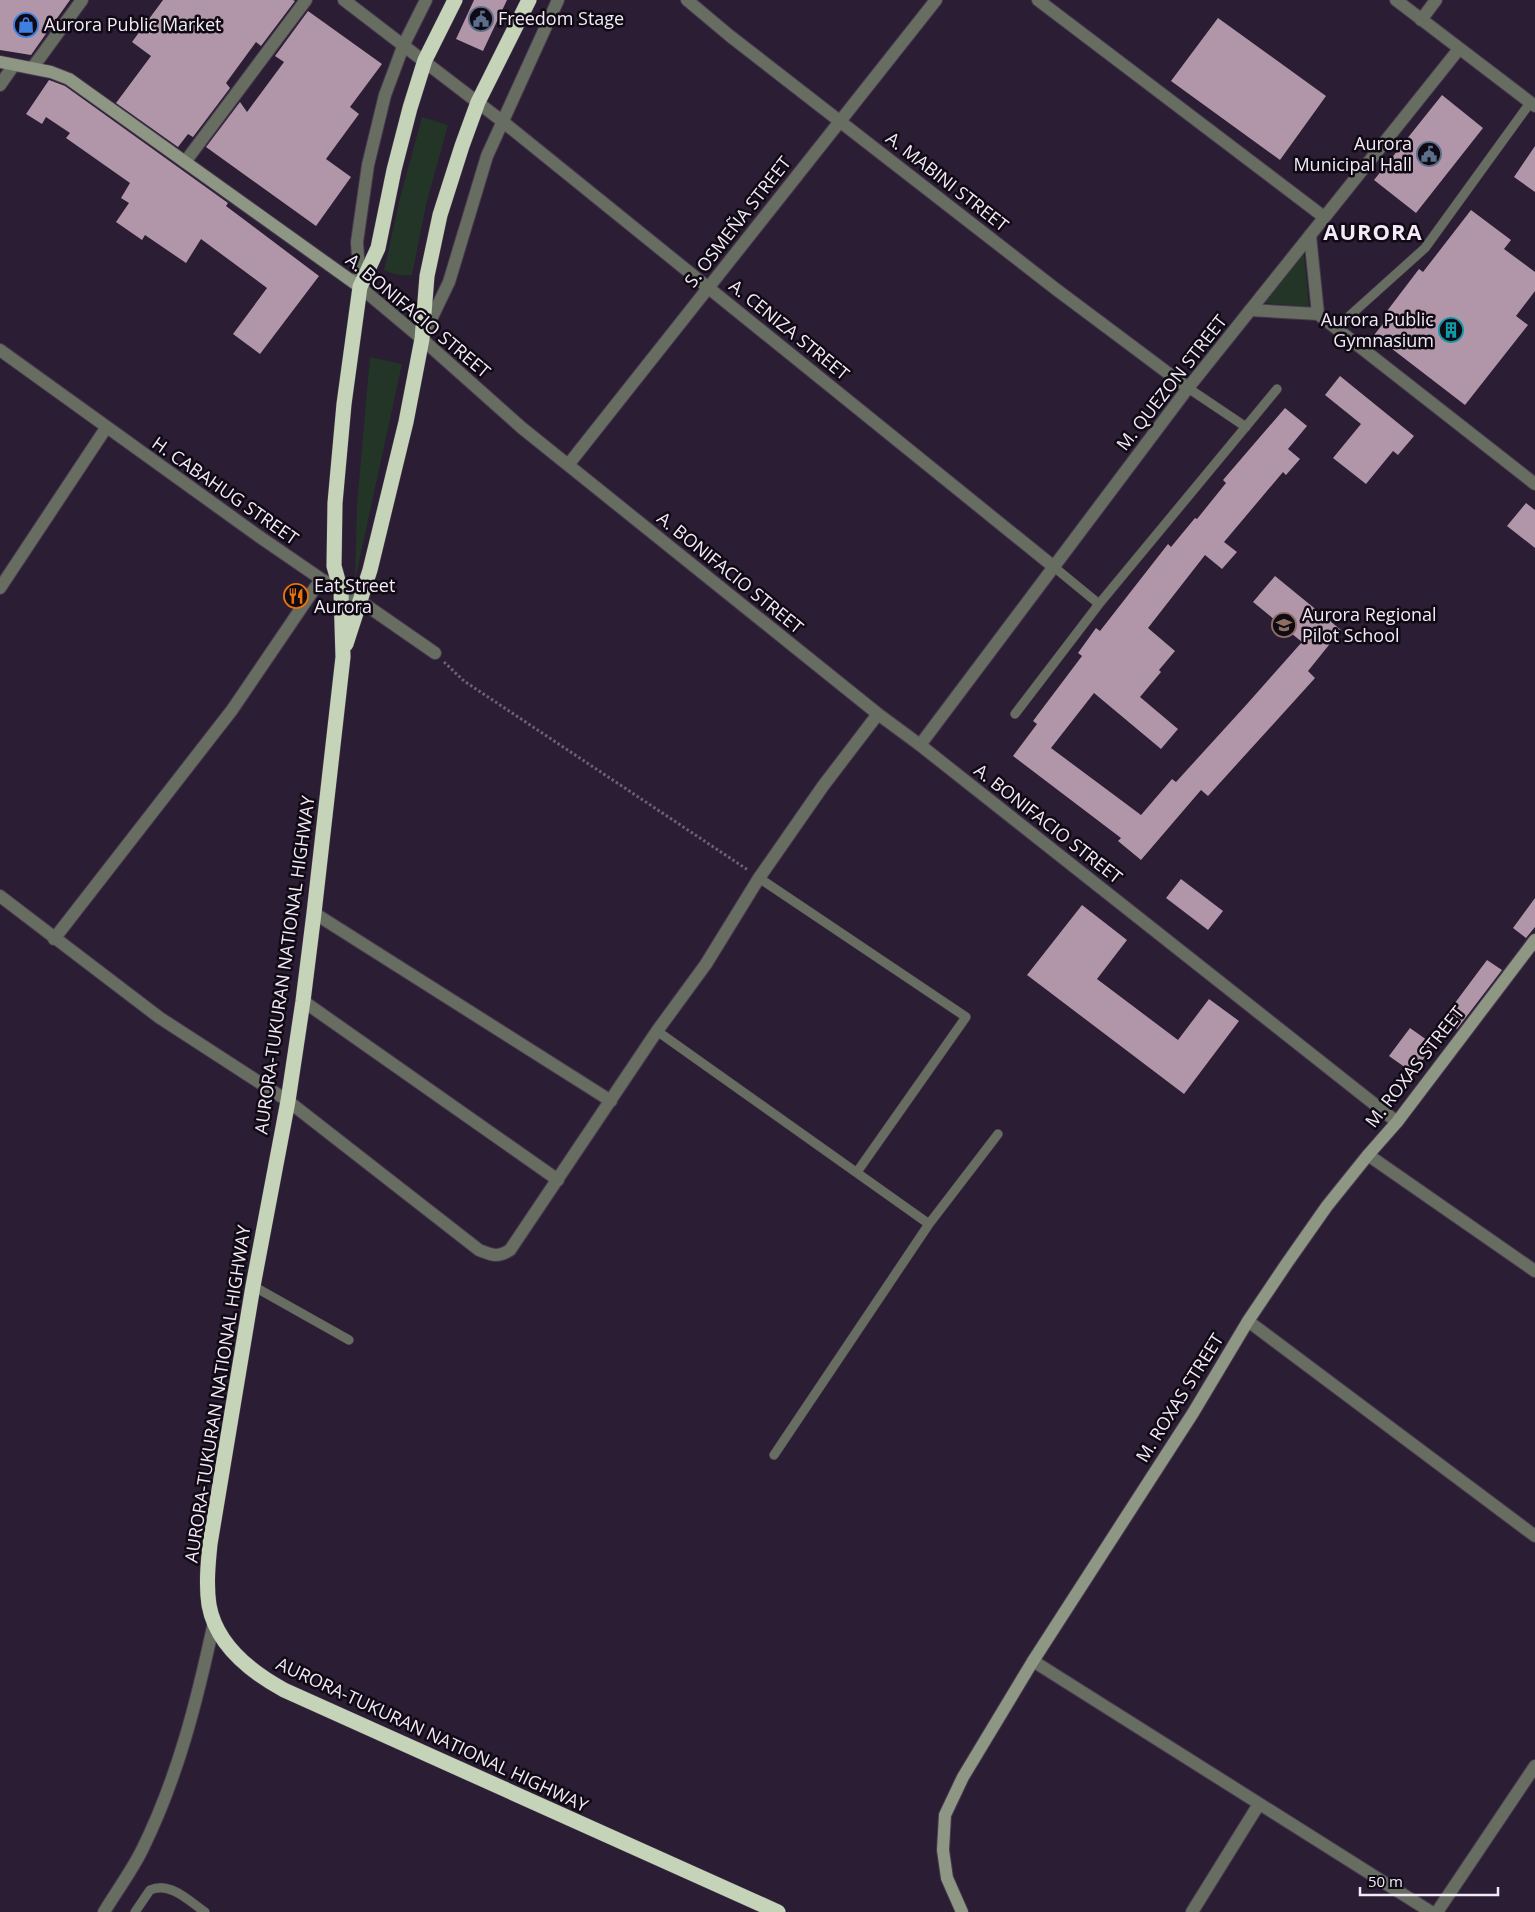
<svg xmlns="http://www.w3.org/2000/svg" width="1535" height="1912" viewBox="0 0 1535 1912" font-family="'Open Sans',sans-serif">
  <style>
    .green { fill: #223527 }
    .building { fill: #b195a9 }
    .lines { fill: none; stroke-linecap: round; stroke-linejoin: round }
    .lane-casing { stroke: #473a4f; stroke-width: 10 }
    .street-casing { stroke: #473a4f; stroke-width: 14 }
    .secondary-casing { stroke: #473a4f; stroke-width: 14 }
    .highway-casing { stroke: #473a4f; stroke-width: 16 }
    .path { stroke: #6d6174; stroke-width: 3; stroke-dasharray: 2.5 2.5; stroke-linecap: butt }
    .lane { stroke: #676d61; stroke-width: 9 }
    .street { stroke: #676d61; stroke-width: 12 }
    .secondary { stroke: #8d9784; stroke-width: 12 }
    .highway { stroke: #c5d4b8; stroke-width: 15 }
    .labels { text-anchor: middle; stroke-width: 5; stroke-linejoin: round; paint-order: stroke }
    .poi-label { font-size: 18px; fill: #f3eaf8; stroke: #100a14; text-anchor: start }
    .street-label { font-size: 18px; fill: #f3eaf8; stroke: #100a14 }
    .district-label { font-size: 22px; font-weight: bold; letter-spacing: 1px; fill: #f3eaf8; stroke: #100a14 }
  </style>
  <rect width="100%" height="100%" fill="#2b1d33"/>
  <path class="green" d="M422,117L448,125L426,205L412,275C402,276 394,275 384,270L400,198Z
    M1304,254L1309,307L1265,303Z
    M370,357L402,364L355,580L357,505Z"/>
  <path class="building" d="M0,0H70L31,55L0,50Z
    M163,0H293L295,1L261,46L256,42L226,83L230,88L193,137L188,134L178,147L116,103L151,56L132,42Z
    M474,0H507L483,51L456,39Z
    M308,11L382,64L350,107L359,114L326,159L351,177L316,226L206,147L240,102L247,112L284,62L275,56Z
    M1218,18L1326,96L1280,160L1171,81Z
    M49,80L65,86L228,203L226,206L319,276L260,354L233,334L267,288L201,239L186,263L145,235L142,240L116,222L129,203L121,198L130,183L66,138L70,133L46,117L42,124L26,114Z
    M1442,95L1483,128L1416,213L1374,180Z
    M1535,146V192L1514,177Z
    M1471,210L1511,240L1504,249L1535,272V291L1516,316L1528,325L1465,405L1374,335L1391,314L1387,311L1419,269L1423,272Z
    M1340,376L1414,436L1398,455L1393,451L1366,484L1333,458L1361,424L1325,395Z
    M1285,408L1307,426L1288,449L1300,459L1286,475L1283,472L1224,542L1237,552L1222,569L1205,555L1148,628L1175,651L1159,670L1161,672L1140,697L1178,729L1161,749L1094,693L1051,748L1141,815L1172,779L1176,782L1247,704L1302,642L1253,602L1275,576L1341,630L1308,671L1315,678L1208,796L1201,790L1141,860L1118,841L1121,838L1013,756L1037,724L1033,721L1082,656L1078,653L1096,628L1100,631L1168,544L1171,547L1195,518L1197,519L1226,483L1223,480Z
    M1526,503L1535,510V548L1507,526Z
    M1181,879L1223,911L1208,930L1166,898Z
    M1535,898V927L1526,938L1513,928Z
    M1082,905L1127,940L1097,979L1178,1040L1209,999L1239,1021L1184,1094L1027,975Z
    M1487,960L1502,970L1457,1029L1443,1019Z
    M1410,1028L1434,1045L1413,1073L1389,1056Z"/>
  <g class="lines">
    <defs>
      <path id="lane" d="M1336,328L1425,248L1530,103
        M1188,388L1246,427
        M1054,567L1099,604
        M1015,714L1099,604L1277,389
        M759,878L966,1017L857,1172
        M657,1031L929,1224
        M253,1286L349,1340
        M774,1455L929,1224L998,1134
        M135,1912L150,1890C170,1881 189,1901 205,1912"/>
      <path id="street" d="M344,0L502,121L1054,567
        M426,0L404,44L385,95L368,165L357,242L360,287L422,339L522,428L878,714L920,745L1397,1122
        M687,0L730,36L1057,290L1188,388
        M1038,0L1324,217
        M1396,0L1535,106
        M1421,20L1436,0
        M33,67L82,0
        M0,85L14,65
        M185,162L306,0
        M1310,235L1318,314
        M1250,310L1318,314L1535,484
        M424,334L449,282L487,156L558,0
        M0,350L257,535L321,579L360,601L435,653
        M568,465L936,0
        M0,588L106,428
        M920,745L1188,388L1459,49
        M0,896L160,1018L288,1101L479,1250C492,1255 497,1258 510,1250L657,1031L706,964L759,878L823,786L878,714
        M314,913L611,1101
        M54,939L232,710L321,579
        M303,1001L558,1180
        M1368,1155L1535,1271
        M1248,1321L1535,1536
        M1033,1661L1431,1912
        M104,1912C116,1892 131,1872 142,1850C178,1777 197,1701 214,1622
        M1192,1912L1259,1804
        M1437,1912L1535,1766"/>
      <path id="secondary" d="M0,62L51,72L69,79L360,287
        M962,1912L947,1878L943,1850L945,1815L963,1777L1033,1661L1193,1413L1248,1321L1287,1263L1327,1206L1368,1155L1397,1122L1535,940"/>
      <path id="highway" d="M455,0L425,60L410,108L394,170L378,248L360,287L344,404L335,503L334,566L341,591L343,657L314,913L303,1001L288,1101L253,1286L210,1544C208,1564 206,1585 209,1605C216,1644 251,1672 284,1690L778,1912
        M346,644L370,570L406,422L422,339L427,276L440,215L462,146L478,102L529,0"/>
    </defs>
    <use href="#lane" class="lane-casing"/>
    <use href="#street" class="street-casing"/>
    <use href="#secondary" class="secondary-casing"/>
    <use href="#highway" class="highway-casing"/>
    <path class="path" d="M444,662L464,681L748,870"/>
    <use href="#lane" class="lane"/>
    <use href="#street" class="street"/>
    <use href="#secondary" class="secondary"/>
    <use href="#highway" class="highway"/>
  </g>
  <defs>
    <symbol id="civic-ring" viewBox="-11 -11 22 22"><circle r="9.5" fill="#100a14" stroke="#5c6f8a" stroke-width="1.5"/><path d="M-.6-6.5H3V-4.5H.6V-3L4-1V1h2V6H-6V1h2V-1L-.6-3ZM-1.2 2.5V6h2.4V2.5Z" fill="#5c6f8a"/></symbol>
    <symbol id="shop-ring" viewBox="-11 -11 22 22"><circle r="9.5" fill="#100a14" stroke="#3f7fe0" stroke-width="1.5"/><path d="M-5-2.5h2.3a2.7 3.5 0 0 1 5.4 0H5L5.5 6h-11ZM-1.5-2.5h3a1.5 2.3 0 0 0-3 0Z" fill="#3f7fe0"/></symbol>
    <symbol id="building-ring" viewBox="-11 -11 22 22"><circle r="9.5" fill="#100a14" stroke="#0f9aa8" stroke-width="1.5"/><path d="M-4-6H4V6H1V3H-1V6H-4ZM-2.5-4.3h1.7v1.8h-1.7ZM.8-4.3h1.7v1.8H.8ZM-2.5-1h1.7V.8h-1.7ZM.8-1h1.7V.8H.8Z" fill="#0f9aa8"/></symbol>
    <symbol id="restaurant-ring" viewBox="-11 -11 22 22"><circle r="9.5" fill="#100a14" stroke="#e8710a" stroke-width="1.5"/><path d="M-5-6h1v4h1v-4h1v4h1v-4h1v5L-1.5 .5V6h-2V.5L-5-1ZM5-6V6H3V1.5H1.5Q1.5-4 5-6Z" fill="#e8710a"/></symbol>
    <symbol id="school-ring" viewBox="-11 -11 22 22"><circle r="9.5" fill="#100a14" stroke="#8d6e63" stroke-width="1.5"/><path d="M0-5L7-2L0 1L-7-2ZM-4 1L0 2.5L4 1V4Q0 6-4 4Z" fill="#8d6e63"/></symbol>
  </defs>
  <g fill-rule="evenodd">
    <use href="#civic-ring" x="467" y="5" width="28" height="28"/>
    <use href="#shop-ring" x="12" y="11" width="28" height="28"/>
    <use href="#civic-ring" x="1415" y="140" width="28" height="28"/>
    <use href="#building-ring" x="1437" y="316" width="28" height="28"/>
    <use href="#restaurant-ring" x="282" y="582" width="28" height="28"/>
    <use href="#school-ring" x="1270" y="611" width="28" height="28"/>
  </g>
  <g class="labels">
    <g class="poi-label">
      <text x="498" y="25">Freedom Stage</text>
      <text x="44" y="31">Aurora Public Market</text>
      <text x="1412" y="150" text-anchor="end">Aurora<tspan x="1412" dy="21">Municipal Hall</tspan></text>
      <text x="1434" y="326" text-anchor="end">Aurora Public<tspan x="1434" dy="21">Gymnasium</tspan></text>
      <text x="314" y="592">Eat Street<tspan x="314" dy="21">Aurora</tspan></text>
      <text x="1302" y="621">Aurora Regional<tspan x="1302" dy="21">Pilot School</tspan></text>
    </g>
    <g class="street-label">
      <text transform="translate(947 182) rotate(38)" y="6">A. MABINI STREET</text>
      <text transform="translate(738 222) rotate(-52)" y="6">S. OSMEÑA STREET</text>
      <text transform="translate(418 316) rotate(40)" y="6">A. BONIFACIO STREET</text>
      <text transform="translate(789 330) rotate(39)" y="6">A. CENIZA STREET</text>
      <text transform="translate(1172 383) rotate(-52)" y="6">M. QUEZON STREET</text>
      <text transform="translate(225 491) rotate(35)" y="6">H. CABAHUG STREET</text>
      <text transform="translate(730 573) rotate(39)" y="6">A. BONIFACIO STREET</text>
      <text transform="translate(1048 824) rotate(38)" y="6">A. BONIFACIO STREET</text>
      <text transform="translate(285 965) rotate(-82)" y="6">AURORA-TUKURAN NATIONAL HIGHWAY</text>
      <text transform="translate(1415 1067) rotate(-52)" y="6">M. ROXAS STREET</text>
      <text transform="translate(218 1394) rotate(-81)" y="6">AURORA-TUKURAN NATIONAL HIGHWAY</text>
      <text transform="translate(1180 1398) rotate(-58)" y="6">M. ROXAS STREET</text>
      <text transform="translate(432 1735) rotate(25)" y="6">AURORA-TUKURAN NATIONAL HIGHWAY</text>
    </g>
    <g class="district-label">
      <text x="1373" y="240">AURORA</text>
    </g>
  </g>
  <path d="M1360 1887v8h138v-8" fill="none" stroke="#f3eaf8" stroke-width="2.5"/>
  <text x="1368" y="1887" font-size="15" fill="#f3eaf8" stroke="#100a14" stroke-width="4" paint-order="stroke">50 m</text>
</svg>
